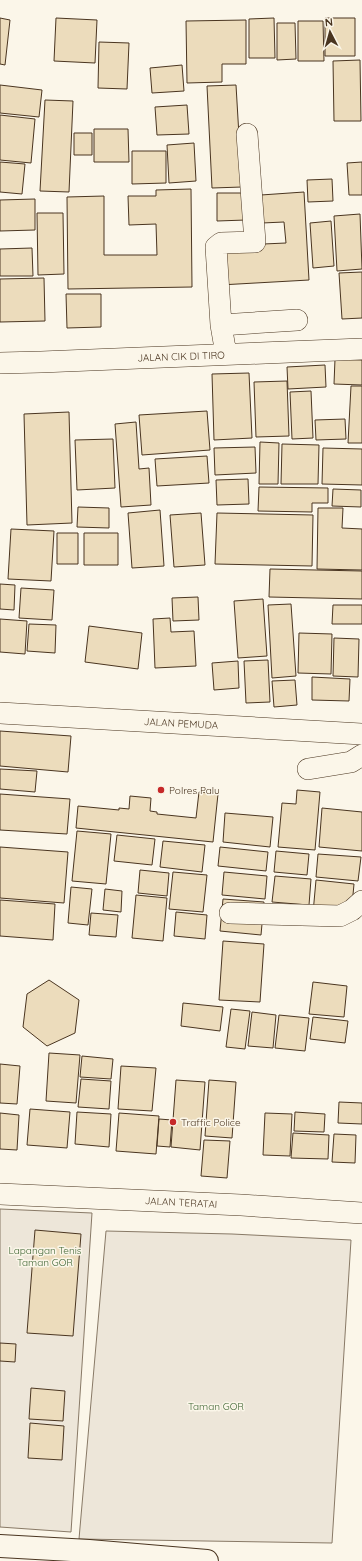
<svg xmlns="http://www.w3.org/2000/svg" width="362" height="1561" viewBox="0 0 362 1561" font-family="Quicksand,sans-serif">
  <style>
    .green { fill: #ede6d9; stroke: #887966 }
    .building { fill: #ecdcbc; stroke: #4a3520 }
    .lines { fill: none; stroke-linecap: round; stroke-linejoin: round }
    .minor-casing { stroke: #4a3520; stroke-width: 22 }
    .major-casing { stroke: #4a3520; stroke-width: 24 }
    .minor { stroke: #fbf6e9; stroke-width: 21 }
    .major { stroke: #fbf6e9; stroke-width: 22 }
    .poi-dot { fill: #c62828; stroke: #fbf6e9; stroke-width: 1.5 }
    .labels { text-anchor: middle; stroke-width: 3; stroke-linejoin: round; paint-order: stroke }
    .street-label { font-size: 10px; fill: #4a3520; stroke: #fbf6e9 }
    .poi-label { font-size: 10px; fill: #4a3520; stroke: #fbf6e9; text-anchor: start }
    .park-label { font-size: 10px; fill: #436837; stroke: #fbf6e9 }
  </style>
  <rect width="100%" height="100%" fill="#fbf6e9"/>
  <path class="green" d="M0,1209L92,1213L71,1532L0,1527Z
    M106,1231L232,1234L351,1240L332,1543L79,1539Z"/>
  <path class="building" d="M0,18L10,20L5,65L0,64Z
    M56,18L97,20L95,63L54,61Z
    M274,18L275,58H249V19Z
    M325,18H355V56H325Z
    M246,20V64H222V82L187,83L186,21Z
    M298,21H323L324,61H298Z
    M277,23H295L296,59L277,60Z
    M99,42L129,43L127,89L98,88Z
    M360,60L361,121H334L333,61Z
    M182,65L184,91L152,93L150,68Z
    M0,85L42,90L39,117L0,113Z
    M236,85L242,187L212,188L207,86Z
    M45,100L73,101L69,192L40,191Z
    M187,105L189,134L157,135L155,107Z
    M0,115L35,119L31,163L0,160Z
    M94,129H128L129,162H94Z
    M74,133H92V155H74Z
    M194,143L196,181L169,183L167,145Z
    M132,151H166V183L132,184Z
    M0,162L25,164L22,194L0,192Z
    M362,162V195H349L347,163Z
    M332,179L333,201L308,202L307,180Z
    M191,189L192,287L68,289L67,197L104,196V255H157L156,224L129,225L128,196H156V190Z
    M304,192L309,280L220,285L218,246L286,243L284,222L262,223L261,195Z
    M217,193H245L246,220L217,221Z
    M35,199V230L0,231V200Z
    M37,213H63L64,274L38,275Z
    M360,214L362,269L337,271L334,216Z
    M331,221L334,266L313,268L310,223Z
    M32,248L33,276H0V249Z
    M362,272V318L342,319L339,273Z
    M44,278L45,321L0,322V279Z
    M66,294H101V327L67,328Z
    M335,359L362,360V385L334,384Z
    M325,365L326,387L288,389L287,367Z
    M249,373L252,438L214,440L212,374Z
    M287,381L289,436L256,437L254,382Z
    M351,386H362V443H348Z
    M311,391L313,438L292,439L290,392Z
    M207,411L210,450L142,455L139,415Z
    M69,412L72,523L27,525L24,414Z
    M345,419L346,439L316,440L315,420Z
    M136,422L139,469L149,468L151,505L121,507L115,424Z
    M113,439L115,488L77,490L75,440Z
    M260,442L279,443L278,484H259Z
    M282,444L319,445L318,484H281Z
    M255,447L256,473L215,475L214,448Z
    M323,448L362,449V485L322,484Z
    M207,456L209,483L157,486L155,459Z
    M248,479L249,504L217,505L216,480Z
    M259,487L328,488V503H312V512L258,511Z
    M333,489L361,490V507L332,506Z
    M78,507L109,508V528L77,527Z
    M318,508H343L342,528L362,529V570L317,569Z
    M160,510L164,566L132,568L128,513Z
    M201,513L205,565L174,567L170,515Z
    M217,513L313,515L312,566L215,564Z
    M11,529L54,531L51,581L8,579Z
    M57,533H78V564H57Z
    M84,533H118V565H84Z
    M270,569L362,571V599L269,597Z
    M0,584L15,585L14,610L0,609Z
    M21,588L54,590L52,620L19,618Z
    M198,597L199,620L173,621L172,598Z
    M263,599L267,656L238,658L234,601Z
    M291,604L296,676L272,678L268,605Z
    M333,605H362V624H332Z
    M170,618L171,632L194,631L196,666L155,668L153,619Z
    M0,619L27,621L25,654L0,652Z
    M29,624L56,625L55,653L27,651Z
    M89,626L142,633L138,669L85,662Z
    M299,633L332,634L331,674L298,673Z
    M334,638L359,639L358,677L333,676Z
    M268,660L270,702L246,703L244,661Z
    M238,661L239,688L214,690L212,663Z
    M312,677L350,679L349,701L312,700Z
    M295,680L297,705L274,707L272,681Z
    M0,731L71,736L68,772L0,766Z
    M0,769L37,771L35,792L0,789Z
    M297,790L320,792L315,850L278,847L282,803L296,804Z
    M199,792L218,794L213,842L76,828L78,806L119,810V808L129,809L130,796L151,798L150,811L157,812V814L196,818Z
    M0,794L70,799L67,834L0,830Z
    M322,808L362,812V851L319,847Z
    M225,813L273,817L270,847L223,842Z
    M77,831L111,834L106,884L72,881Z
    M117,835L155,839L152,865L114,861Z
    M163,841L205,845L202,872L160,867Z
    M0,847L68,852L64,903L0,898Z
    M220,847L268,852L266,871L218,866Z
    M276,851L309,854L307,875L274,872Z
    M318,854L361,857L358,881L316,877Z
    M140,870L169,873L167,896L138,893Z
    M173,872L207,875L203,912L169,909Z
    M224,872L267,876L265,899L222,895Z
    M275,876L311,879L309,905L272,902Z
    M316,880L354,884L351,916L313,913Z
    M71,887L92,889L88,925L68,923Z
    M105,889L122,891L121,912L103,910Z
    M136,895L167,898L163,941L132,938Z
    M223,899L264,902L261,935L220,931Z
    M0,900L55,904L53,940L0,936Z
    M176,912L207,915L205,939L174,936Z
    M91,913L118,915L116,937L89,935Z
    M223,941L264,944L260,1002L219,1000Z
    M49,980L79,1000L75,1033L47,1046L23,1027L27,994Z
    M313,982L347,986L344,1017L309,1014Z
    M183,1003L223,1007L220,1031L181,1026Z
    M231,1009L250,1011L245,1049L226,1047Z
    M252,1012L276,1015L273,1048L248,1046Z
    M279,1015L309,1018L305,1051L275,1048Z
    M313,1017L348,1021L345,1043L310,1039Z
    M49,1053L80,1055L76,1103L46,1101Z
    M82,1056L113,1059L111,1079L80,1077Z
    M0,1064L20,1066L17,1104L0,1103Z
    M121,1066L156,1068L152,1111L118,1109Z
    M81,1079L111,1081L109,1109L78,1107Z
    M176,1080L205,1082L200,1150L171,1147Z
    M209,1080L236,1082L232,1138L205,1136Z
    M339,1102L362,1103V1124L338,1123Z
    M30,1109L70,1112L67,1148L27,1145Z
    M77,1112L111,1114L109,1147L75,1144Z
    M295,1112L325,1114L324,1132L294,1131Z
    M0,1113L19,1115L17,1150L0,1149Z
    M119,1113L159,1116L156,1154L116,1151Z
    M265,1113L292,1114L290,1156L263,1155Z
    M159,1119L172,1120L170,1147L157,1146Z
    M293,1133L329,1135L328,1159L291,1158Z
    M334,1134L356,1135L355,1163L332,1162Z
    M204,1140L230,1141L227,1178L201,1176Z
    M35,1230L81,1234L73,1336L27,1333Z
    M0,1343L16,1344L15,1362L0,1361Z
    M31,1388L65,1391L63,1421L29,1419Z
    M30,1423L64,1426L62,1460L28,1458Z"/>
  <g class="lines">
    <defs>
      <path id="minor" d="M221,325L297,320
        M226,354L221,325L216,247L221,243L255,242L247,134
        M0,363L41,362L362,349
        M0,713L362,734
        M308,769L351,762L362,755
        M230,913L340,916L352,910L362,901
        M0,1194L241,1205L362,1213"/>
      <path id="major" d="M0,1546L89,1551L207,1561"/>
    </defs>
    <use href="#minor" class="minor-casing"/>
    <use href="#major" class="major-casing"/>
    <use href="#minor" class="minor"/>
    <use href="#major" class="major"/>
  </g>
  <g class="poi-dot">
    <circle cx="161" cy="790" r="4"/>
    <circle cx="173" cy="1122" r="4"/>
  </g>
  <g class="labels">
    <g class="street-label">
      <text transform="translate(181 356) rotate(-2)" y="4">JALAN CIK DI TIRO</text>
      <text transform="translate(181 723) rotate(3)" y="4">JALAN PEMUDA</text>
      <text transform="translate(181 1202) rotate(3)" y="4">JALAN TERATAI</text>
    </g>
    <g class="poi-label">
      <text x="169" y="794">Polres Palu</text>
      <text x="181" y="1126">Traffic Police</text>
    </g>
    <g class="park-label">
      <text x="45" y="1254">Lapangan Tenis<tspan x="45" dy="12">Taman GOR</tspan></text>
      <text x="216" y="1410">Taman GOR</text>
    </g>
  </g>
  <g transform="translate(330 32) rotate(354)" stroke="#fbf6e9" stroke-width="3" paint-order="stroke">
  <path d="M0-3L7 15L0 10L-7 15Z" fill="#4a3520"/>
  <text y="-6" font-size="11" font-weight="bold" text-anchor="middle" fill="#4a3520">N</text>
  </g>
</svg>
